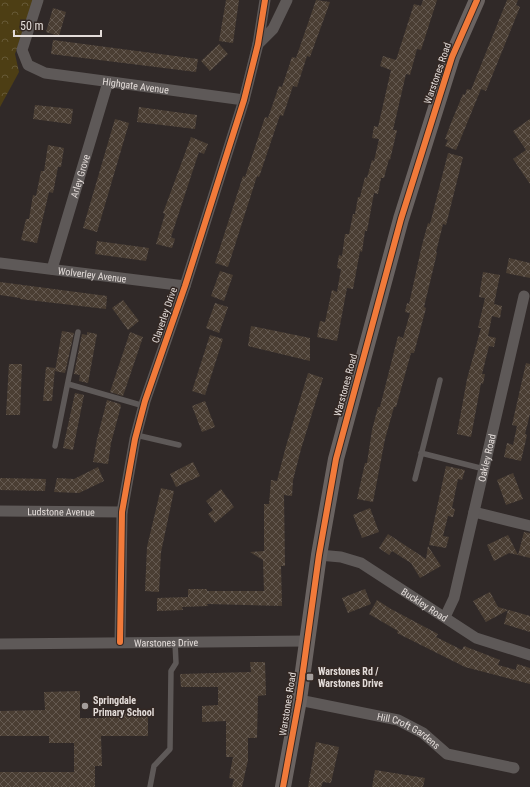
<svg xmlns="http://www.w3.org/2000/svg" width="530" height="787" viewBox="0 0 530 787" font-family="'Roboto Condensed',sans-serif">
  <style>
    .park { fill: url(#park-crowns) }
    .building { fill: url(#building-cross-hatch) }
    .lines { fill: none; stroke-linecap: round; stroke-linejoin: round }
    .lane { stroke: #5e5958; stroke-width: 5.5 }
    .street { stroke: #5e5958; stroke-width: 11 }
    .secondary { stroke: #6a6361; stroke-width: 16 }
    .cycleway-casing { stroke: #332824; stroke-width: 8 }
    .cycleway { stroke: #f17a3a; stroke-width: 6 }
    .poi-dot { fill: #a49d9b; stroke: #332824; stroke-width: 1.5 }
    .labels { text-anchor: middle; stroke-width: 3; stroke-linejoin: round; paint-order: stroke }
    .street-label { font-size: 10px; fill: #e3dcd9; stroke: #332824 }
    .poi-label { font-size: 10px; font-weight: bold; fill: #e3dcd9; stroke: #332824; text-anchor: start }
  </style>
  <defs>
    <pattern id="park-crowns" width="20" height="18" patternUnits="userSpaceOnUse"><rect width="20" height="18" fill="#4d3e14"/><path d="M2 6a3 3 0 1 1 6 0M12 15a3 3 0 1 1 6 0" fill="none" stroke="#665936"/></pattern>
    <pattern id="building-cross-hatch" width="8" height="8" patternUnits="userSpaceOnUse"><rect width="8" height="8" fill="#4a3e33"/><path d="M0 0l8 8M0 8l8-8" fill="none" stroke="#645950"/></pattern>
  </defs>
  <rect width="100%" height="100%" fill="#302928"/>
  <path class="park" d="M0,0H33L15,54L19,72L0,107Z"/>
  <path class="building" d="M226,0H239L233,43L219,41Z
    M316,0L330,2L310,57L307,56L297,87L293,86L283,116L280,115L259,177L257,176L228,267L215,263L243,176L245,177L265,117L268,118L279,86L282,87L292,57L296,58Z
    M423,0H437L421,50L417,49L410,75L406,74L393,130H397L390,160L389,159L384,178H381L378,194L374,193L367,231H365L362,252L360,251L353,289L347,288L337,341L317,337L320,321L325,322L332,290L337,292L341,269L337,268L339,255L342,256L345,234H349L353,214H355L358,197H360L365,177L367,178L372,160L374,161L379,139L372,138L374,126L378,127L391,70L380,66L383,56L396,60L414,4L421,6Z
    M507,0H518L516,5L520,7L486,91L481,89L456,150L445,146L448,140L445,139L451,123L463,94L465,95L467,89L471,90Z
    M53,8L66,12L59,36L46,32Z
    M53,40L198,59L196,72L51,54Z
    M219,44L228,54L210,71L201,61Z
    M35,105L73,109L71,124L33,119Z
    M139,107L197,115L195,129L137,122Z
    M115,119L129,123L97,232L83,228Z
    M530,119V184L513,159L526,150L513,131Z
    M191,137L208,144L204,154L199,152L193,170L171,237L175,239L172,248L156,244L165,214L163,213Z
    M48,145L64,148L61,167H58L53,193L49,192L37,243L21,240L26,219H29L33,195L36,196L41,171H44Z
    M448,153L463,157L446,225L443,224L436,252L437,253L424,307L426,308L414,353H411L396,407H394L385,439L373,502L357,499L365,463H367L372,430L378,407H380L398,336L403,338L410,313L405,312L407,303L409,304L422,245L428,223L430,224Z
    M97,241L149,248L146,261L95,254Z
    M509,258L530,263V278L506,273Z
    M220,271L233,275L224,301L211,296Z
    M483,272L500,275L494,304L502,306L500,318L492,316L488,336L496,338L494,347L489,346L482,374H485L483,384L481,383L471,437L457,434L467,379L481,328H478L485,298L479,297Z
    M0,282L107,296L106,309L20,299V298L0,295Z
    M123,300L139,321L128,330L112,308Z
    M215,303L228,307L219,333L206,328Z
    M251,326L310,338V361L248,346Z
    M62,331L74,333L65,373L55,371Z
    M87,332L97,334L88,383L79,381L80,375L74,374L82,334L87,335Z
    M130,332L143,337L123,396L110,392Z
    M210,335L223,339L205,395L192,391Z
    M526,363L530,364V414L525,434L527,435L521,461L504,457L507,443L513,445L517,426L512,425Z
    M9,364H22L20,415H6Z
    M46,367L55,368L52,401H43Z
    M308,373L323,378L301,449L293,480L292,496L284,495L285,566H281L282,606L207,604L208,606L182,607L183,610L157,611V598L188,597V589H207V591H264L263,560L250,552L264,551V504H269L271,480L277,481L286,446Z
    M75,393L84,395L73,450L63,448Z
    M107,400L120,404L121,406L111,443L108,464L93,462L97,439Z
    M205,401L215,427L202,432L192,406Z
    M193,462L200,476L176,487L170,474Z
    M446,466L465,470L462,480L458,479L452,508L455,509L453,517L448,516L443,536L449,537L446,548L429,545Z
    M98,467L104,481L79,493L54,492L57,478L74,479Z
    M513,473L523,499L506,505L497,480Z
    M0,478L46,479L45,491L0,490Z
    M161,488L174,491L161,552L159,592L145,591L147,547Z
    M221,489L234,507L215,523L208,514L213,510L206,501Z
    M370,508L379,532L362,538L353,515Z
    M524,532L530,533V558L518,555Z
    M388,534L426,559L428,546L441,566L420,578L411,563L392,551L389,555L379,548Z
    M508,535L518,555L509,553L494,561L487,545Z
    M365,589L371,604L348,613L342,598Z
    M490,592L498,607L530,616V632L504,624L508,610L486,622L473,601Z
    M377,600L391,609L438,634L436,637L462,650L464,646L500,660L498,665L516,670L517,664L530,668V684L465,667L397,633L398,631L369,614Z
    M250,662H265L266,695L258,696L257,738H248V760L242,787H232L234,779L229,778L233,757H226V721L202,722V706L218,705V687H181L180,674L251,672Z
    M80,691V718H103V713L148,712V736H101L102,766H95V787H0V772H74V743H49V736H0V711L45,710L44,692Z
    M316,742L339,747L331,783L323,782L321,787H308Z
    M375,770L425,778L423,787H372Z"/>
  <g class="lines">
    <path class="lane" d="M68,384L144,406
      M136,435L179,445
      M55,446L78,332
      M421,453L484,469
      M415,479L440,380
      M150,787L154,766L170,749L171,671L176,663L175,642"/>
    <g class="street">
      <path id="s1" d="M38,0L22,50L28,65L45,73L244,100"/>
      <path d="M258,44L273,29L287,0"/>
      <path id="s2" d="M0,263L185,286"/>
      <path id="s3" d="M52,269L108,82"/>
      <path id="s4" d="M0,511L122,512"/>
      <path d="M474,512L530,526"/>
      <path id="s5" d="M319,555L341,557L361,563L476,638L530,655"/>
      <path id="s6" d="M445,617L454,598L524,296"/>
      <path d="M120,642L122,512L135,439L145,401L185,286L244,100L258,44L265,0"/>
      <path id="s7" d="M0,644L308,641"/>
      <path id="s8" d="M299,700L398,720L423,733L447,754L514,768"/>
    </g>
    <path class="secondary" d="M283,787L299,700L319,555L336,459L401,219L452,57L477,0"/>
    <defs>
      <path id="cycleway" d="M120,642L122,512L135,439L145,401L185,286L244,100L258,44L265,0
        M283,787L299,700L319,555L336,459L401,219L452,57L477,0"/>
    </defs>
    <use href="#cycleway" class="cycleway-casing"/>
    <use href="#cycleway" class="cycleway"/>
  </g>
  <g class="poi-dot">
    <rect x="306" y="673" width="8" height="8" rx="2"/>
    <circle cx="85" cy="706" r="4"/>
  </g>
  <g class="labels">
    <g class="street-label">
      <text transform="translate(437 73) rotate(-71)" y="4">Warstones Road</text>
      <text dy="4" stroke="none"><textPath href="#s1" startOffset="179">Highgate Avenue</textPath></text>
      <text dy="4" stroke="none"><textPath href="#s3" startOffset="97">Arley Grove</textPath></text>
      <text dy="4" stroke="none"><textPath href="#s2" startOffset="93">Wolverley Avenue</textPath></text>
      <text transform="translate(164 315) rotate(-71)" y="4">Claverley Drive</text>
      <text transform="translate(345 385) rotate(-75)" y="4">Warstones Road</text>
      <text dy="4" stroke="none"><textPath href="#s6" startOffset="165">Oakley Road</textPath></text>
      <text dy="4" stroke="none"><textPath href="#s4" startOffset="61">Ludstone Avenue</textPath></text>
      <text dy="4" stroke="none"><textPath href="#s5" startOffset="119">Buckley Road</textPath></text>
      <text dy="4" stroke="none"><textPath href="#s7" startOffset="166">Warstones Drive</textPath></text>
      <text transform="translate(287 704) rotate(-81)" y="4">Warstones Road</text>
      <text dy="4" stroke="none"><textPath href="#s8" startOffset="115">Hill Croft Gardens</textPath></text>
    </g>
    <g class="poi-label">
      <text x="318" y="675">Warstones Rd /<tspan x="318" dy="12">Warstones Drive</tspan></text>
      <text x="93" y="704">Springdale<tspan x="93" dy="12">Primary School</tspan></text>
    </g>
  </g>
  <path d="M14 30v6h87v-6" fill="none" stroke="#e3dcd9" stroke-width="2"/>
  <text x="20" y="30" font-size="12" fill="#e3dcd9" stroke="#332824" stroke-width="3" paint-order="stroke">50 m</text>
</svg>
